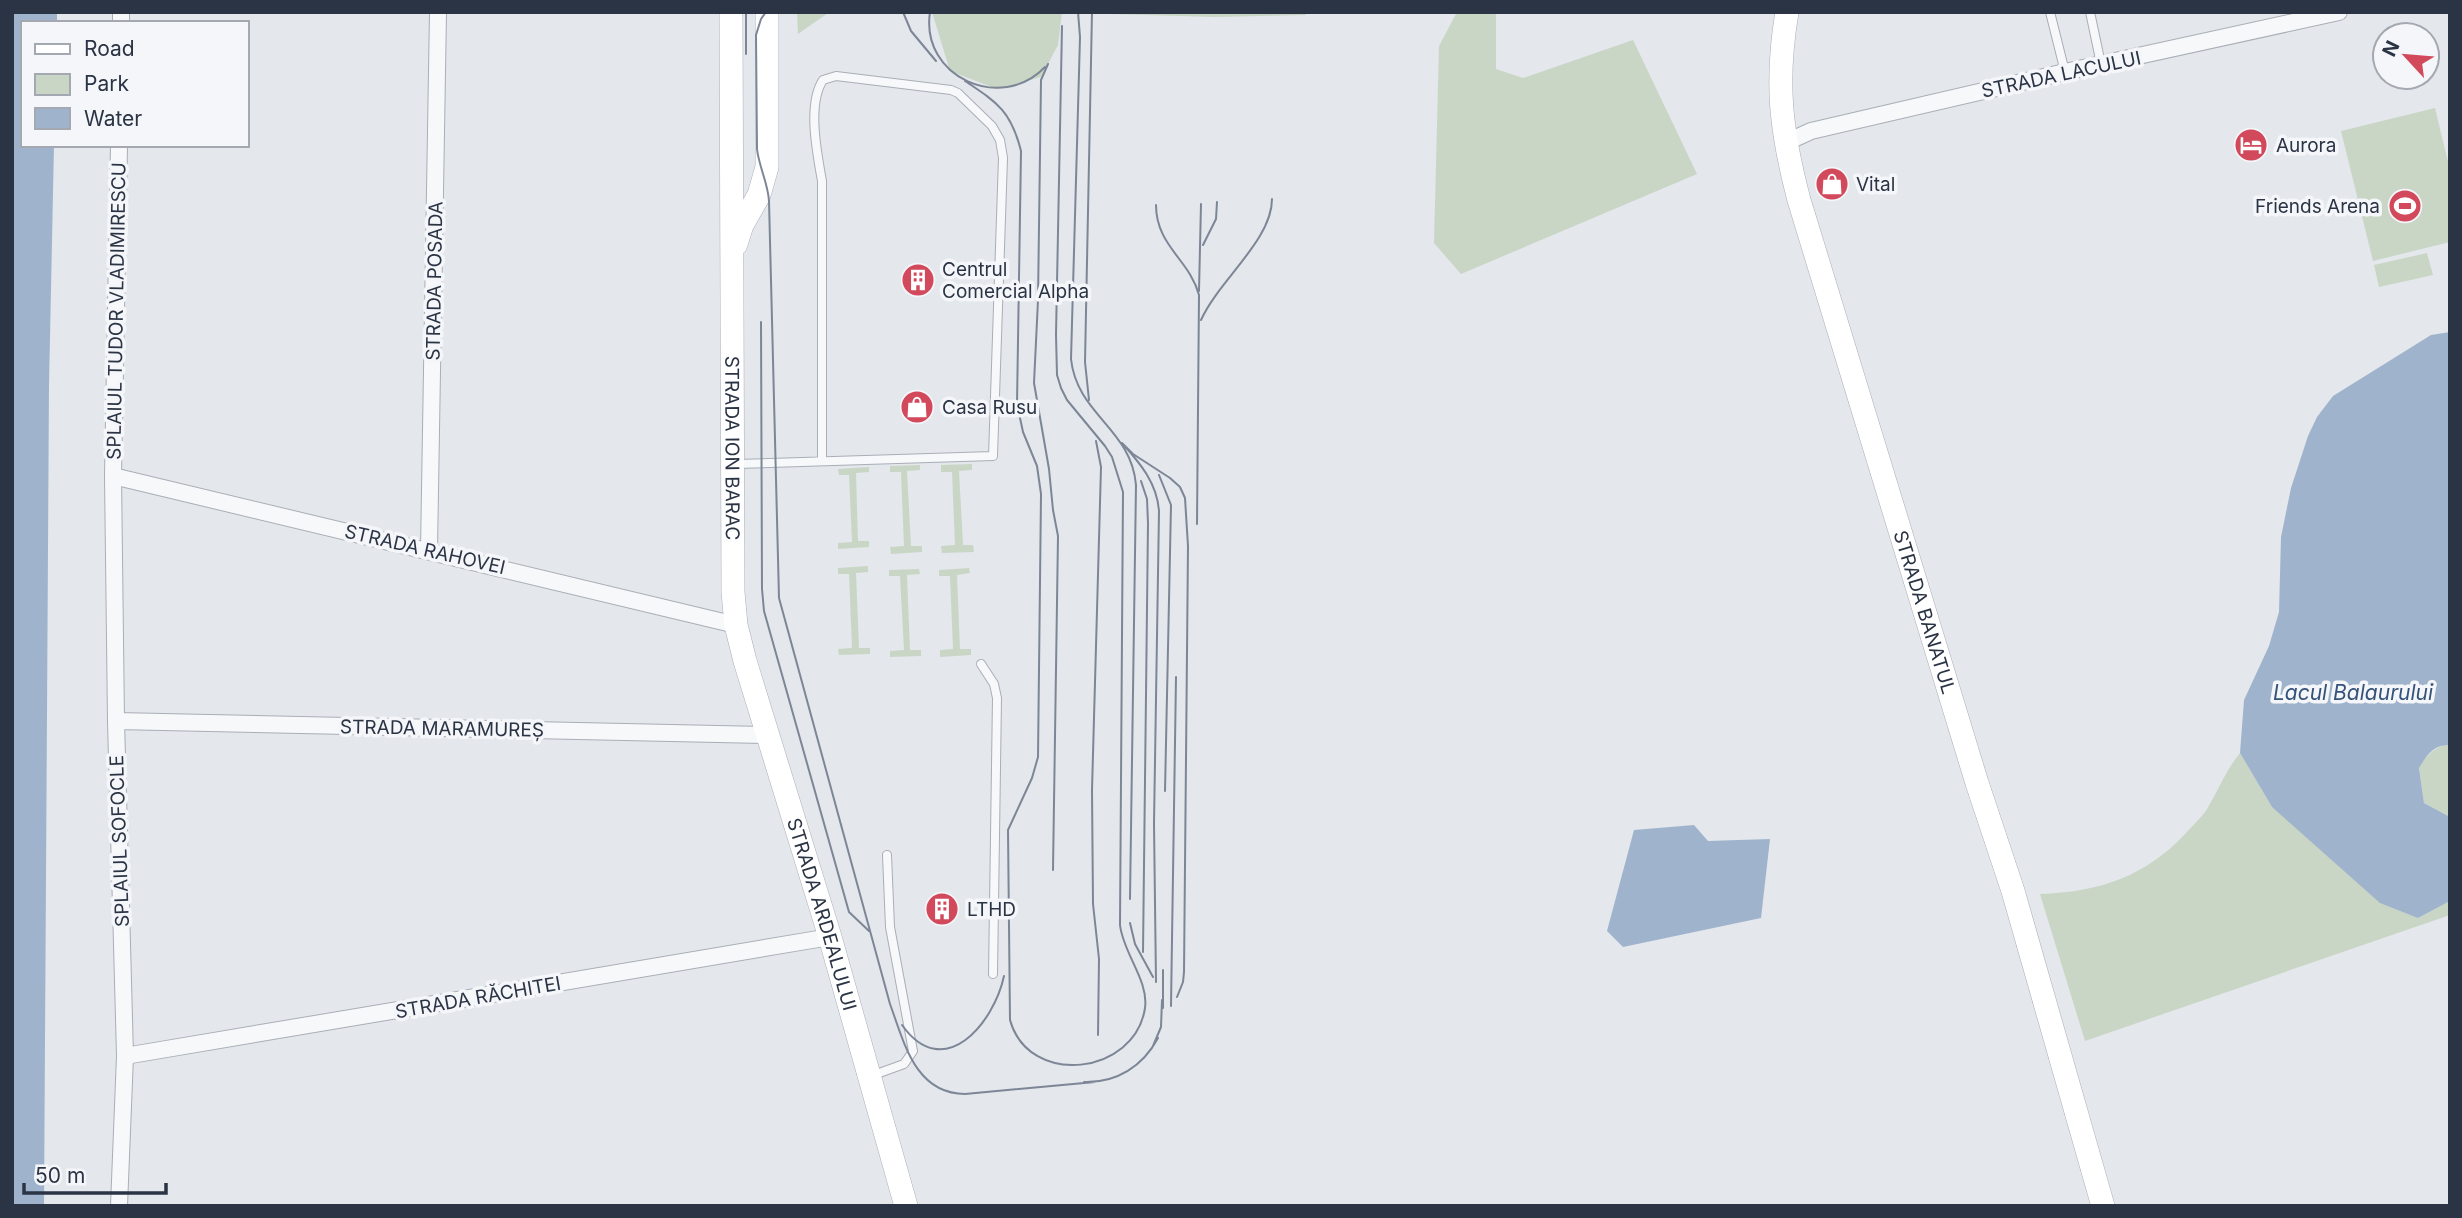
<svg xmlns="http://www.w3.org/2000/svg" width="2462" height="1218" viewBox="0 0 2462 1218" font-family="Inter,sans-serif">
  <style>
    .green { fill: #c9d6c5 }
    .water { fill: #9fb4cc }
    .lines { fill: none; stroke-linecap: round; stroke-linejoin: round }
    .ferry { stroke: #34527a; stroke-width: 2; stroke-dasharray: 9 7; stroke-linecap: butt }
    .lane-casing { stroke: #a9aeb7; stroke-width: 10 }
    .street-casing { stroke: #a9aeb7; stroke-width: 18 }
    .secondary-casing { stroke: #a9aeb7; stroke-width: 24 }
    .lane { stroke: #f7f8fa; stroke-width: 8 }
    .street { stroke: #f7f8fa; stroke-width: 16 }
    .secondary { stroke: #fff; stroke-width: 23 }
    .tram { stroke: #7d8696; stroke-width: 2 }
    .labels { text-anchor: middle; stroke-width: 7; stroke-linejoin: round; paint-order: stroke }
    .street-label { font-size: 19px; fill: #2b3445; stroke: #f4f6f9 }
    .poi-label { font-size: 19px; fill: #2b3445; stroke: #f4f6f9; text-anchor: start }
    .water-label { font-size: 21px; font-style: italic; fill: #34527a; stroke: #f4f6f9 }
  </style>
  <rect width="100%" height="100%" fill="#e4e7ec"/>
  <path class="green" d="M797,12H833L828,13L798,34Z
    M932,12H1062L1058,45L1041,77L997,89L950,71Z
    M1110,12H1306V15L1215,17L1110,14Z
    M1457,12H1496V69L1523,78L1633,40L1697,174L1461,274L1434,243L1439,46Z
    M2435,108L2450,170V242L2373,261L2341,131Z
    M2427,253L2433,275L2379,287L2374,265Z
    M972,464V470L959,471L963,545H973L974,552L942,553L941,546L955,545L952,472H941V465Z
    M920,465V470L907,471L911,546H922V552L891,554L890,547L904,546L901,472H890V466Z
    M869,467V472L856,473L858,541H869V547L838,549V543L852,542L849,475H839L838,469Z
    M868,566V572L856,573L859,648H870V654L839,655L838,649L852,648L849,574H838V568Z
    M969,568L970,573L957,575L960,649H971V655L940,657V650L953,649L950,576H939V570Z
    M919,569L920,574L907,575L910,650H921V656L890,657V651L904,650L900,576H889V570Z
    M2448,744L2450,745V817L2424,803L2419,767C2428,755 2433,748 2448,744Z
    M2240,753L2272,807L2418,918L2450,901V915L2085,1041L2040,894C2099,892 2145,877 2186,833C2193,825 2202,817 2207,809C2219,789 2226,770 2240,753Z"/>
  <path class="water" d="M12,12H57V23H23V145H54L49,386L44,1206H12Z
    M2450,332V745C2434,744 2427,755 2419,768L2424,803L2450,817V901L2418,918L2380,903L2272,807L2240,753L2244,700L2269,646L2279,612L2281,537L2291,488L2308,436L2317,417L2333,396L2431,335Z
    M1694,825L1708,841L1770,839L1761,918L1623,947L1607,931L1634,830Z"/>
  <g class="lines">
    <path class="ferry" d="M12,181L13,12"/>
    <defs>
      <path id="lane" d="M2050,12L2065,72
        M2090,12L2101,64
        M736,464L993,456L1003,158L1000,140L992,126L958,93L951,90L836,76L823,80C807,104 817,153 822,181V459
        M981,664L994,684L997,698L993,974
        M871,1076L904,1064L913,1051L890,927L887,855"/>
      <path id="street" d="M121,23V12
        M1785,143L1811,131L2065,72L2339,12
        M119,145L113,476L116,721L125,1056L119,1206
        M113,476L736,625
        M429,550L438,12
        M116,721L768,735
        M125,1056L830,937"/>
      <g id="secondary">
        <path id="s1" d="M731,12L733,592L736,625L745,661L830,937L906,1206"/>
        <path id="s2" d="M1787,12C1775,83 1781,132 1799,200L1977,783L2013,891L2103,1206"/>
        <path d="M736,244L742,225L759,195L767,167V12"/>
      </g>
    </defs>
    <use href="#lane" class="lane-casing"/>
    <use href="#street" class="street-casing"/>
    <use href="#secondary" class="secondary-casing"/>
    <use href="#lane" class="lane"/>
    <use href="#street" class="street"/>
    <use href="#secondary" class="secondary"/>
    <path class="tram" d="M746,12V54
      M766,12L761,19L756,35L757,149C759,167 768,183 769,201L779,598L890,1004C904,1042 915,1094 965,1094L1095,1082
      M903,12L911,31L936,61
      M930,12C920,77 1001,113 1045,67
      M1078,12L1080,37L1071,359C1077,415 1131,428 1136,485L1130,899
      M1048,64L1041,80L1038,300L1034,383L1049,469L1053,510L1058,536L1053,870
      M965,81C998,103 1011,111 1021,151L1017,404L1023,432L1037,466L1041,494L1038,757L1032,778L1008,830L1010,1020C1029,1088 1135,1075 1145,1008C1149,981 1123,953 1120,925L1123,492L1112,457L1105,446L1067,400L1061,388L1057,375L1056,335L1062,26
      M1156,205C1156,246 1190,260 1199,295L1197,524
      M1203,245L1216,219L1217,202
      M1199,291L1201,204
      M1201,320C1219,280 1272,240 1272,199
      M761,322L762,589L764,611L849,912L869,931
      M1089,400L1085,362L1092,12
      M1096,441L1101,467L1092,790L1093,904L1099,959L1098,1035
      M1159,475L1171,505L1165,791
      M1141,481L1147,499L1148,523L1143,952
      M1130,923L1135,944L1153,977
      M1156,982L1154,824L1159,511C1157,483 1140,463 1122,443L1133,454L1170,478L1180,487L1185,498L1188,546L1184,972L1183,982L1177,997
      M1171,1006L1176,677
      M1163,1008V970
      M902,1025C944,1084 994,1023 1004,976
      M1153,1046L1161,1027L1162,1000
      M1084,1082C1117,1083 1143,1066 1158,1038"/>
  </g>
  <defs>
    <symbol id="hotel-disc" viewBox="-11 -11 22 22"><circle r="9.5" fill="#d1495b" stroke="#f4f6f9"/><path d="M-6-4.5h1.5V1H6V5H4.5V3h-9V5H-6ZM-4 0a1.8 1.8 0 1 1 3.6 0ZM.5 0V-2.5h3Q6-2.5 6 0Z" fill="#fff"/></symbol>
    <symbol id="shop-disc" viewBox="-11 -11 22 22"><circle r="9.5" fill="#d1495b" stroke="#f4f6f9"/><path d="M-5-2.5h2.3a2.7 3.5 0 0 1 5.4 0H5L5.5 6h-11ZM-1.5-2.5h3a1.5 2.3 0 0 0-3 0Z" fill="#fff"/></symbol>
    <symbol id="stadium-disc" viewBox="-11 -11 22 22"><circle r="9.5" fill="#d1495b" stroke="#f4f6f9"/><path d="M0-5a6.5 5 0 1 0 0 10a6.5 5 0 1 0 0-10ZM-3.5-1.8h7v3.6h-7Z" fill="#fff"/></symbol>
    <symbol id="building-disc" viewBox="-11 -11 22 22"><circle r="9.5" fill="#d1495b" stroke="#f4f6f9"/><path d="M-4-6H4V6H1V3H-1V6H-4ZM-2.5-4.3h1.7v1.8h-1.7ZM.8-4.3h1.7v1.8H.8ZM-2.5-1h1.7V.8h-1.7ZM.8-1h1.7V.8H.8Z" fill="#fff"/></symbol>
  </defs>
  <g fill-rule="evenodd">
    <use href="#hotel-disc" x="2232" y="126" width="38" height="38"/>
    <use href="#shop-disc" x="1813" y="165" width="38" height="38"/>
    <use href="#stadium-disc" x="2386" y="187" width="38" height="38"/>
    <use href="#building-disc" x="899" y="261" width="38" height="38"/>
    <use href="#shop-disc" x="898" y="388" width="38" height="38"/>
    <use href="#building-disc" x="923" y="890" width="38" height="38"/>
  </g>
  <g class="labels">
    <g class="street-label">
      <text transform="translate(2061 74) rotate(-12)" y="7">STRADA LACULUI</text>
      <text transform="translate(434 281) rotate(-89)" y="7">STRADA POSADA</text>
      <text transform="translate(116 311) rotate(-89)" y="7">SPLAIUL TUDOR VLADIMIRESCU</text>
      <text dy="7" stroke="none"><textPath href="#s1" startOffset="436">STRADA ION BARAC</textPath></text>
      <text transform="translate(425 549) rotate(13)" y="7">STRADA RAHOVEI</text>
      <text dy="7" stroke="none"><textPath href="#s2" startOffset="621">STRADA BANATUL</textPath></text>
      <text transform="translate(442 728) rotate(1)" y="7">STRADA MARAMUREȘ</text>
      <text transform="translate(119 841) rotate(-92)" y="7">SPLAIUL SOFOCLE</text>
      <text dy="7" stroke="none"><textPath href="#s1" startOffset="915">STRADA ARDEALULUI</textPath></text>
      <text transform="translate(478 997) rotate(-10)" y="7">STRADA RĂCHITEI</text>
    </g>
    <g class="poi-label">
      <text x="2276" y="152">Aurora</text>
      <text x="1856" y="191">Vital</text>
      <text x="2380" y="213" text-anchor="end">Friends Arena</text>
      <text x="942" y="276">Centrul<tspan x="942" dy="22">Comercial Alpha</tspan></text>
      <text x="942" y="414">Casa Rusu</text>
      <text x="967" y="916">LTHD</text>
    </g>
    <g class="water-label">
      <text x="2353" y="700">Lacul Balaurului</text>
    </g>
  </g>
  <rect width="2462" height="1218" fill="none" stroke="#2b3445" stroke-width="28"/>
  <rect x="21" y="21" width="228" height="126" fill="#f4f6f9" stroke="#a4a8b1" stroke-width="2"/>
  <rect x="35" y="44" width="35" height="10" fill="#ffffff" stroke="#a4a8b1" stroke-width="2"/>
  <text x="84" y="56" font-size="21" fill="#2b3445">Road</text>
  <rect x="35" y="74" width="35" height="21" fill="#c9d6c5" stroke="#a4a8b1" stroke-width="2"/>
  <text x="84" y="91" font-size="21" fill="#2b3445">Park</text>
  <rect x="35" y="108" width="35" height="21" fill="#9fb4cc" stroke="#a4a8b1" stroke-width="2"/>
  <text x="84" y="126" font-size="21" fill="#2b3445">Water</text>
  <g transform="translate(2406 56) rotate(296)"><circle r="33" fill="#f4f6f9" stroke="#a4a8b1" stroke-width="2"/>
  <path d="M0-5L12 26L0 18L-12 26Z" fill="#d1495b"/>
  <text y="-10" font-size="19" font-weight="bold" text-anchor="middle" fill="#2b3445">N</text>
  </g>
  <path d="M24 1183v10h142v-10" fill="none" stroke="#2b3445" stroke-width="3.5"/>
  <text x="35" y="1183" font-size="21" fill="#2b3445" stroke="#f4f6f9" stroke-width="5" paint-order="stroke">50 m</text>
</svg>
